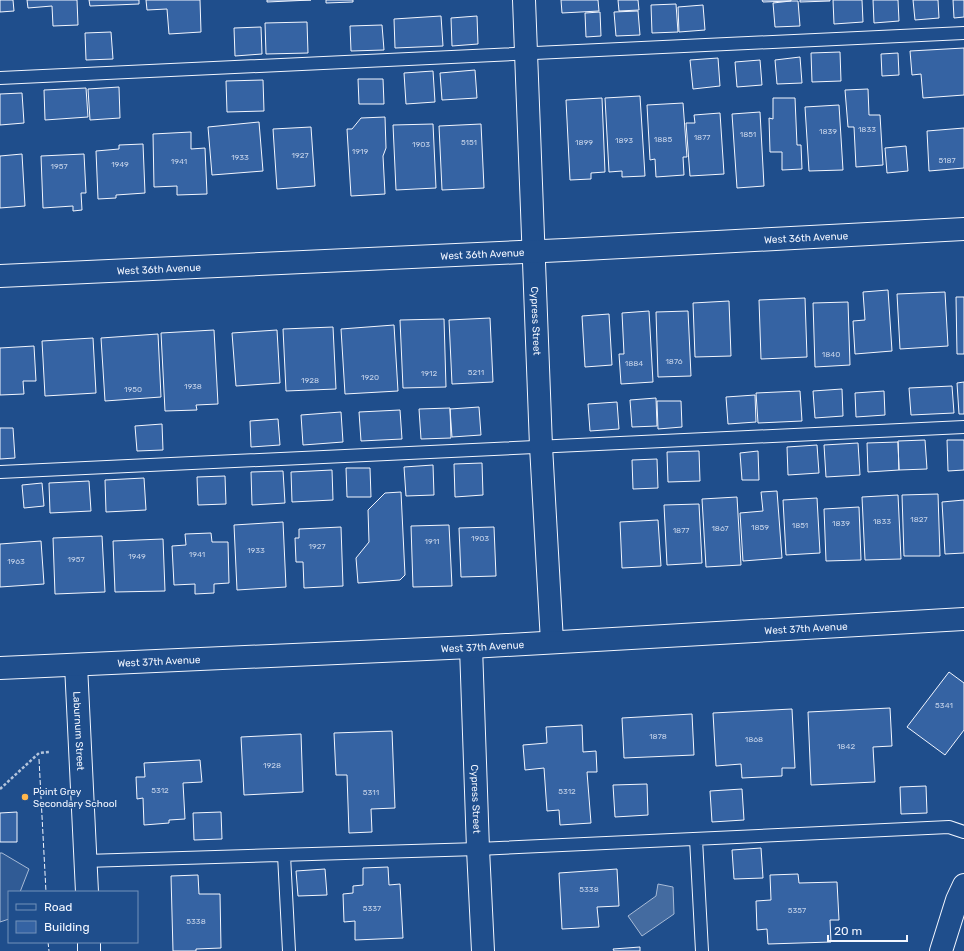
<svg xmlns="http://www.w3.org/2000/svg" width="964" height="951" viewBox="0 0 964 951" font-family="Rubik,sans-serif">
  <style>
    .green { fill: #305b95; stroke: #a8bbd7 }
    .water { fill: #446ba0; stroke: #a8bbd7 }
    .building { fill: #3563a3; stroke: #f2f6ff }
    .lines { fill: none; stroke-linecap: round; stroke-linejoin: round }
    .lane-casing { stroke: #f2f6ff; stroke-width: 14 }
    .street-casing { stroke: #f2f6ff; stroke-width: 24 }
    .path { stroke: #b3c4dc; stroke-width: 2.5; stroke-dasharray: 3 2; stroke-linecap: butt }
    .lane { stroke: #1f4e8c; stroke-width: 12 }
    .street { stroke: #1f4e8c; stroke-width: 22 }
    .fence { stroke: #f2f6ff; stroke-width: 1; stroke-dasharray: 5 2; stroke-linecap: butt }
    .poi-dot { fill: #ffb74d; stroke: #1f4e8c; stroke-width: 1.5 }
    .labels { text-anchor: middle; stroke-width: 3; stroke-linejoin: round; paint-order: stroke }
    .number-label { font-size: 8px; fill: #c3d1e8 }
    .street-label { font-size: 10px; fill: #f2f6ff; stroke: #1f4e8c }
    .poi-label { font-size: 10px; fill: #f2f6ff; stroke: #1f4e8c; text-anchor: start }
  </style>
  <rect width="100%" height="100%" fill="#1f4e8c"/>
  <path class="green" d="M0,853H2L29,869L20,892H9V919L0,922Z"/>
  <path class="water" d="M658,884L673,887L674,914L642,936L628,916L656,896Z"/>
  <path class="building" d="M0,0H13L14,11L0,12Z
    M27,0H77L78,25L53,26L52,6L28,8Z
    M89,0H139V4L90,6Z
    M146,0H200L201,32L169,34L167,9L147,10Z
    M267,0H311L267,2Z
    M326,0H353V2L326,3Z
    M561,0H598L599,11L562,13Z
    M618,0H638L639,10L619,11Z
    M762,0H791V1L763,2Z
    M800,0H830V1L800,2Z
    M833,0H862L863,22L834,24Z
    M873,0H898L899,21L874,23Z
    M913,0H938L939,18L915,20Z
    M953,0H964V17L954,18Z
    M791,1H798L800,26L775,27L773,3Z
    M676,4L678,32L652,33L651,5Z
    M703,5L705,30L679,32L678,7Z
    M638,11L640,35L616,36L614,12Z
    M600,12L601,36L586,37L585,13Z
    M441,16L443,46L395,48L394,19Z
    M477,16L478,44L452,46L451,18Z
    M307,22L308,53L266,54L265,23Z
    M382,25L384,50L351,51L350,26Z
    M261,27L262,54L235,56L234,28Z
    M111,32L113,59L86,60L85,33Z
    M964,48V95L923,98L921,74L912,75L910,51Z
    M840,52L841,81L812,82L811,53Z
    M898,53L899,75L882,76L881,54Z
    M800,57L802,83L777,84L775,60Z
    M718,58L720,86L693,89L690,60Z
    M760,60L762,85L737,87L735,62Z
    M475,70L477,98L442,100L440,73Z
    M433,71L435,102L406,104L404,73Z
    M358,79H383L384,104H359Z
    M263,80L264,111L227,112L226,81Z
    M119,87L120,118L90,120L88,89Z
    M86,88L88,117L45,120L44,90Z
    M868,89L869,115H880L883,165L856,167L854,127H848L845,90Z
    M22,93L24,123L0,125V94Z
    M640,96L645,176L622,177V171L609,172L605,98Z
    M602,98L605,172L591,173V179L570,180L566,100Z
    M773,98H795L797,145H801L802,169L782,170V152H770L769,118L773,119Z
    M683,103L687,157H683L684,175L656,177L655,159L650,160L647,105Z
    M839,105L843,170L809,171L805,107Z
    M760,112L764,186L737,188L732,114Z
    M720,113L724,174L690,176L686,123H695L694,115Z
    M385,117L386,148L383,156L385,194L351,196L347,129H352L361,118Z
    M259,122L263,171L212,175L208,127Z
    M433,124L436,188L396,190L393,125Z
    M481,124L484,188L442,190L439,126Z
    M311,127L315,186L277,189L273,129Z
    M964,128V168L929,171L927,131Z
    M191,132V149L205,148L207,194L177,195V186L154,187L153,134Z
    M143,144L145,193L116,195V198L98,199L96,151L119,149V145Z
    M906,146L908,171L887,173L885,148Z
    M22,154L25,206L0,208V156Z
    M84,154L86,193H81L82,210L73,211V206L43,208L41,156Z
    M888,290L892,351L855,354L853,321L865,320L863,292Z
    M945,292L948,346L900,349L897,294Z
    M956,297H964V354H957Z
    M805,298L807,357L761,359L759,300Z
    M729,301L731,356L695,357L693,303Z
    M848,302L850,365L815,367L813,303Z
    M649,311L653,382L621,384L619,354H624L622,313Z
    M688,311L691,376L658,377L656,312Z
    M609,314L612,365L585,367L582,316Z
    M490,318L493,382L452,384L449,320Z
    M444,319L446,387L403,388L400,320Z
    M394,325L398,391L345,394L341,329Z
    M333,327L336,389L286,391L283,329Z
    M214,330L218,404L196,405L197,410L165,411L161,333Z
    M277,330L280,383L236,386L232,333Z
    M158,334L161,397L105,401L101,338Z
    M93,338L96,393L45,396L42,341Z
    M34,346L36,381H23L24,394L0,395V348Z
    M964,382V414H959L957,383Z
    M952,386L954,413L911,415L909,388Z
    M842,389L843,416L815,418L813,391Z
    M800,391L802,421L758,423L756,393Z
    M884,391L885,415L856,417L855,393Z
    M755,395L756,422L728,424L726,397Z
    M656,398L657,426L632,427L630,400Z
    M657,401H681L682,427L658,429Z
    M617,402L619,429L590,431L588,404Z
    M479,407L481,435L452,437L450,409Z
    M450,408L451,438L421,439L419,409Z
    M400,410L402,439L361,441L359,412Z
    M341,412L343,442L303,445L301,415Z
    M278,419L280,445L251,447L250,421Z
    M162,424L163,450L137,451L135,426Z
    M0,428H13L15,458L0,459Z
    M925,440L927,469L899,470L898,441Z
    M947,440H964V470L948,471Z
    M898,442L899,470L868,472L867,443Z
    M858,443L860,475L826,477L824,445Z
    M817,445L819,473L788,475L787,447Z
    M699,451L700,481L668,482L667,452Z
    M758,451L759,480H742L740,453Z
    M657,459L658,488L633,489L632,460Z
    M482,463L483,495L455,497L454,464Z
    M433,465L434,495L406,496L404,467Z
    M346,468H370L371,497H347Z
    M332,470L333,500L292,502L291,472Z
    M283,471L285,503L252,505L251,472Z
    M225,476L226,504L198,505L197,477Z
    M144,478L146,510L106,512L105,480Z
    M89,481L91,511L50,513L49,483Z
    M42,483L44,506L24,508L22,485Z
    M777,491L782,558L743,561L740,513L763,511L761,492Z
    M401,492L405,575L400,580L358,583L356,558L369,542L368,510L385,493Z
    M938,494L940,556H904L902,495Z
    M898,495L901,559L865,560L862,497Z
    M737,497L741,565L706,567L702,499Z
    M817,498L820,553L786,555L783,500Z
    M964,500V553L945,554L942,502Z
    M699,504L702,563L667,565L664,505Z
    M859,507L861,560L826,561L824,509Z
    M658,520L661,566L622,568L620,522Z
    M283,522L286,587L237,590L234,525Z
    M449,525L452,586L413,587L411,526Z
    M341,527L343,586L304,588L303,562H296L295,538H299V529Z
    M494,527L496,576L461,577L459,528Z
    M211,533L212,542H228L229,583L214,584V593L195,594V584L174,585L172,546L186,545L185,534Z
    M102,536L105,592L55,594L53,538Z
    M163,539L165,591L115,592L113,541Z
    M41,541L44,584L0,587V544Z
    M949,672L964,683V730L945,755L907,727Z
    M890,708L892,746L873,747L875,782L811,785L808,712Z
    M792,709L795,768H782V776L742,778L741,764L716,766L713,713Z
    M692,714L694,755L624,758L622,718Z
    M582,725L583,752L596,751L597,772H587L591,823L560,825L559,810L547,811L544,768L525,770L523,745L547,743L546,727Z
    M392,731L395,808L371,809L372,832L349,833L347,775H336L334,733Z
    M301,734L303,792L244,795L241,737Z
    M200,760L202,782L183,783L185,819L169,820V823L144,825L143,798L137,799L136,777H145L144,763Z
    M647,784L648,815L615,817L613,785Z
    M926,786L927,813L901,814L900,787Z
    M742,789L744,820L712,822L710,791Z
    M17,812V842H0V813Z
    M221,812L222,839L194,840L193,813Z
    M761,848L763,878L734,879L732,850Z
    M388,867L389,885L400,884L403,938L355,940V921L344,922L343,894L353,893V886L363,885V868Z
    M325,869L327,895L298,896L296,871Z
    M617,869L619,906L597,907L599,927L562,929L559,873Z
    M798,874L799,883L837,882L839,920H830L831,942L768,944L767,929L757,930L756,901L771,900L770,875Z
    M198,875L199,894H220L221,948L196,949V951H173L171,876Z
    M640,947V951H614L613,949Z"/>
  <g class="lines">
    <defs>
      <path id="lane" d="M0,78L964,33
        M0,472L964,427
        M696,839L702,951
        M284,855L289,951
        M85,861L478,849L949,827L964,832"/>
      <g id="street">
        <path id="s1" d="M524,0L541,446L552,642"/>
        <path id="s2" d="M0,276L565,250L964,229"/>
        <path id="s3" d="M471,647L478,849L483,951"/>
        <path id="s4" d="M76,665L87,892"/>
        <path id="s5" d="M0,668L471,647L964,619"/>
        <path d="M89,942V951"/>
        <path d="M941,951L957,900L964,885"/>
      </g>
    </defs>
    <use href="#lane" class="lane-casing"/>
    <use href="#street" class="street-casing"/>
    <path class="path" d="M0,789L39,753L49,752"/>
    <use href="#lane" class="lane"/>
    <use href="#street" class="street"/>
    <path class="fence" d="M39,759L46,892
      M48,942L49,951"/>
  </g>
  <circle class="poi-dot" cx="25" cy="797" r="4"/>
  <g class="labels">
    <g class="number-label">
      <text x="867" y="132">1833</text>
      <text x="828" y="134">1839</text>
      <text x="748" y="137">1851</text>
      <text x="702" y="140">1877</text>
      <text x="663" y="142">1885</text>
      <text x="624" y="143">1893</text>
      <text x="469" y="145">5151</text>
      <text x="584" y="145">1899</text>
      <text x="421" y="147">1903</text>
      <text x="360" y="154">1919</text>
      <text x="300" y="158">1927</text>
      <text x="240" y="160">1933</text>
      <text x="947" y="163">5187</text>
      <text x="179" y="164">1941</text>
      <text x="120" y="167">1949</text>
      <text x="59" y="169">1957</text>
      <text x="831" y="357">1840</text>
      <text x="674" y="364">1876</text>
      <text x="634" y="366">1884</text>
      <text x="476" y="375">5211</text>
      <text x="429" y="376">1912</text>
      <text x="370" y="380">1920</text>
      <text x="310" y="383">1928</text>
      <text x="193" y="389">1938</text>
      <text x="133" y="392">1950</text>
      <text x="919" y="522">1827</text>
      <text x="882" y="524">1833</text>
      <text x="841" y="526">1839</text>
      <text x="800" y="528">1851</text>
      <text x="760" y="530">1859</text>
      <text x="720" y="531">1867</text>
      <text x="681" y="533">1877</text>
      <text x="480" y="541">1903</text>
      <text x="432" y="544">1911</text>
      <text x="317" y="549">1927</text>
      <text x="256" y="553">1933</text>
      <text x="197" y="557">1941</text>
      <text x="137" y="559">1949</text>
      <text x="76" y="562">1957</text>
      <text x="16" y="564">1963</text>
      <text x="944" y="708">5341</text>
      <text x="658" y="739">1878</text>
      <text x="754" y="742">1868</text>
      <text x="846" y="749">1842</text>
      <text x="272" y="768">1928</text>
      <text x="160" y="793">5312</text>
      <text x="567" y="794">5312</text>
      <text x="371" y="795">5311</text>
      <text x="589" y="892">5338</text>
      <text x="372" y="911">5337</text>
      <text x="797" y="913">5357</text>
      <text x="196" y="924">5338</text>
    </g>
    <g class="street-label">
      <text dy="4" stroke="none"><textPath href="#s2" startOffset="807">West 36th Avenue</textPath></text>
      <text dy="4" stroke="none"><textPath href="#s2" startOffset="483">West 36th Avenue</textPath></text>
      <text dy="4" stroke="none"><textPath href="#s2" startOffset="159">West 36th Avenue</textPath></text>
      <text dy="4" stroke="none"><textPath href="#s1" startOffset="321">Cypress Street</textPath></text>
      <text dy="4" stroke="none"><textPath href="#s5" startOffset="807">West 37th Avenue</textPath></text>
      <text dy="4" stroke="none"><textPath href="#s5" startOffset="483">West 37th Avenue</textPath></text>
      <text dy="4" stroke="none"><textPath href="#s5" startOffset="159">West 37th Avenue</textPath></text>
      <text dy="4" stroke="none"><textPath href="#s4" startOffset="66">Laburnum Street</textPath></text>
      <text dy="4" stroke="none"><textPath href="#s3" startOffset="152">Cypress Street</textPath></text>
    </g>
    <g class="poi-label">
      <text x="33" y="795">Point Grey<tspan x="33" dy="12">Secondary School</tspan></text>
    </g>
  </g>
  <rect x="8" y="891" width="130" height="52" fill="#1f4e8c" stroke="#7391ba"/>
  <rect x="16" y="904" width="20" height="6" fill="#1f4e8c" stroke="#7391ba"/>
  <text x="44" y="911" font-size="12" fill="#f2f6ff">Road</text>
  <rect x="16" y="921" width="20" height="12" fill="#3563a3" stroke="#7391ba"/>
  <text x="44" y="931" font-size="12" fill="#f2f6ff">Building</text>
  <path d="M828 935v6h79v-6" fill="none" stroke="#f2f6ff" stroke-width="2"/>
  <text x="834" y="935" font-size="12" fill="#f2f6ff" stroke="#1f4e8c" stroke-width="3" paint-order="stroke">20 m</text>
</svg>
